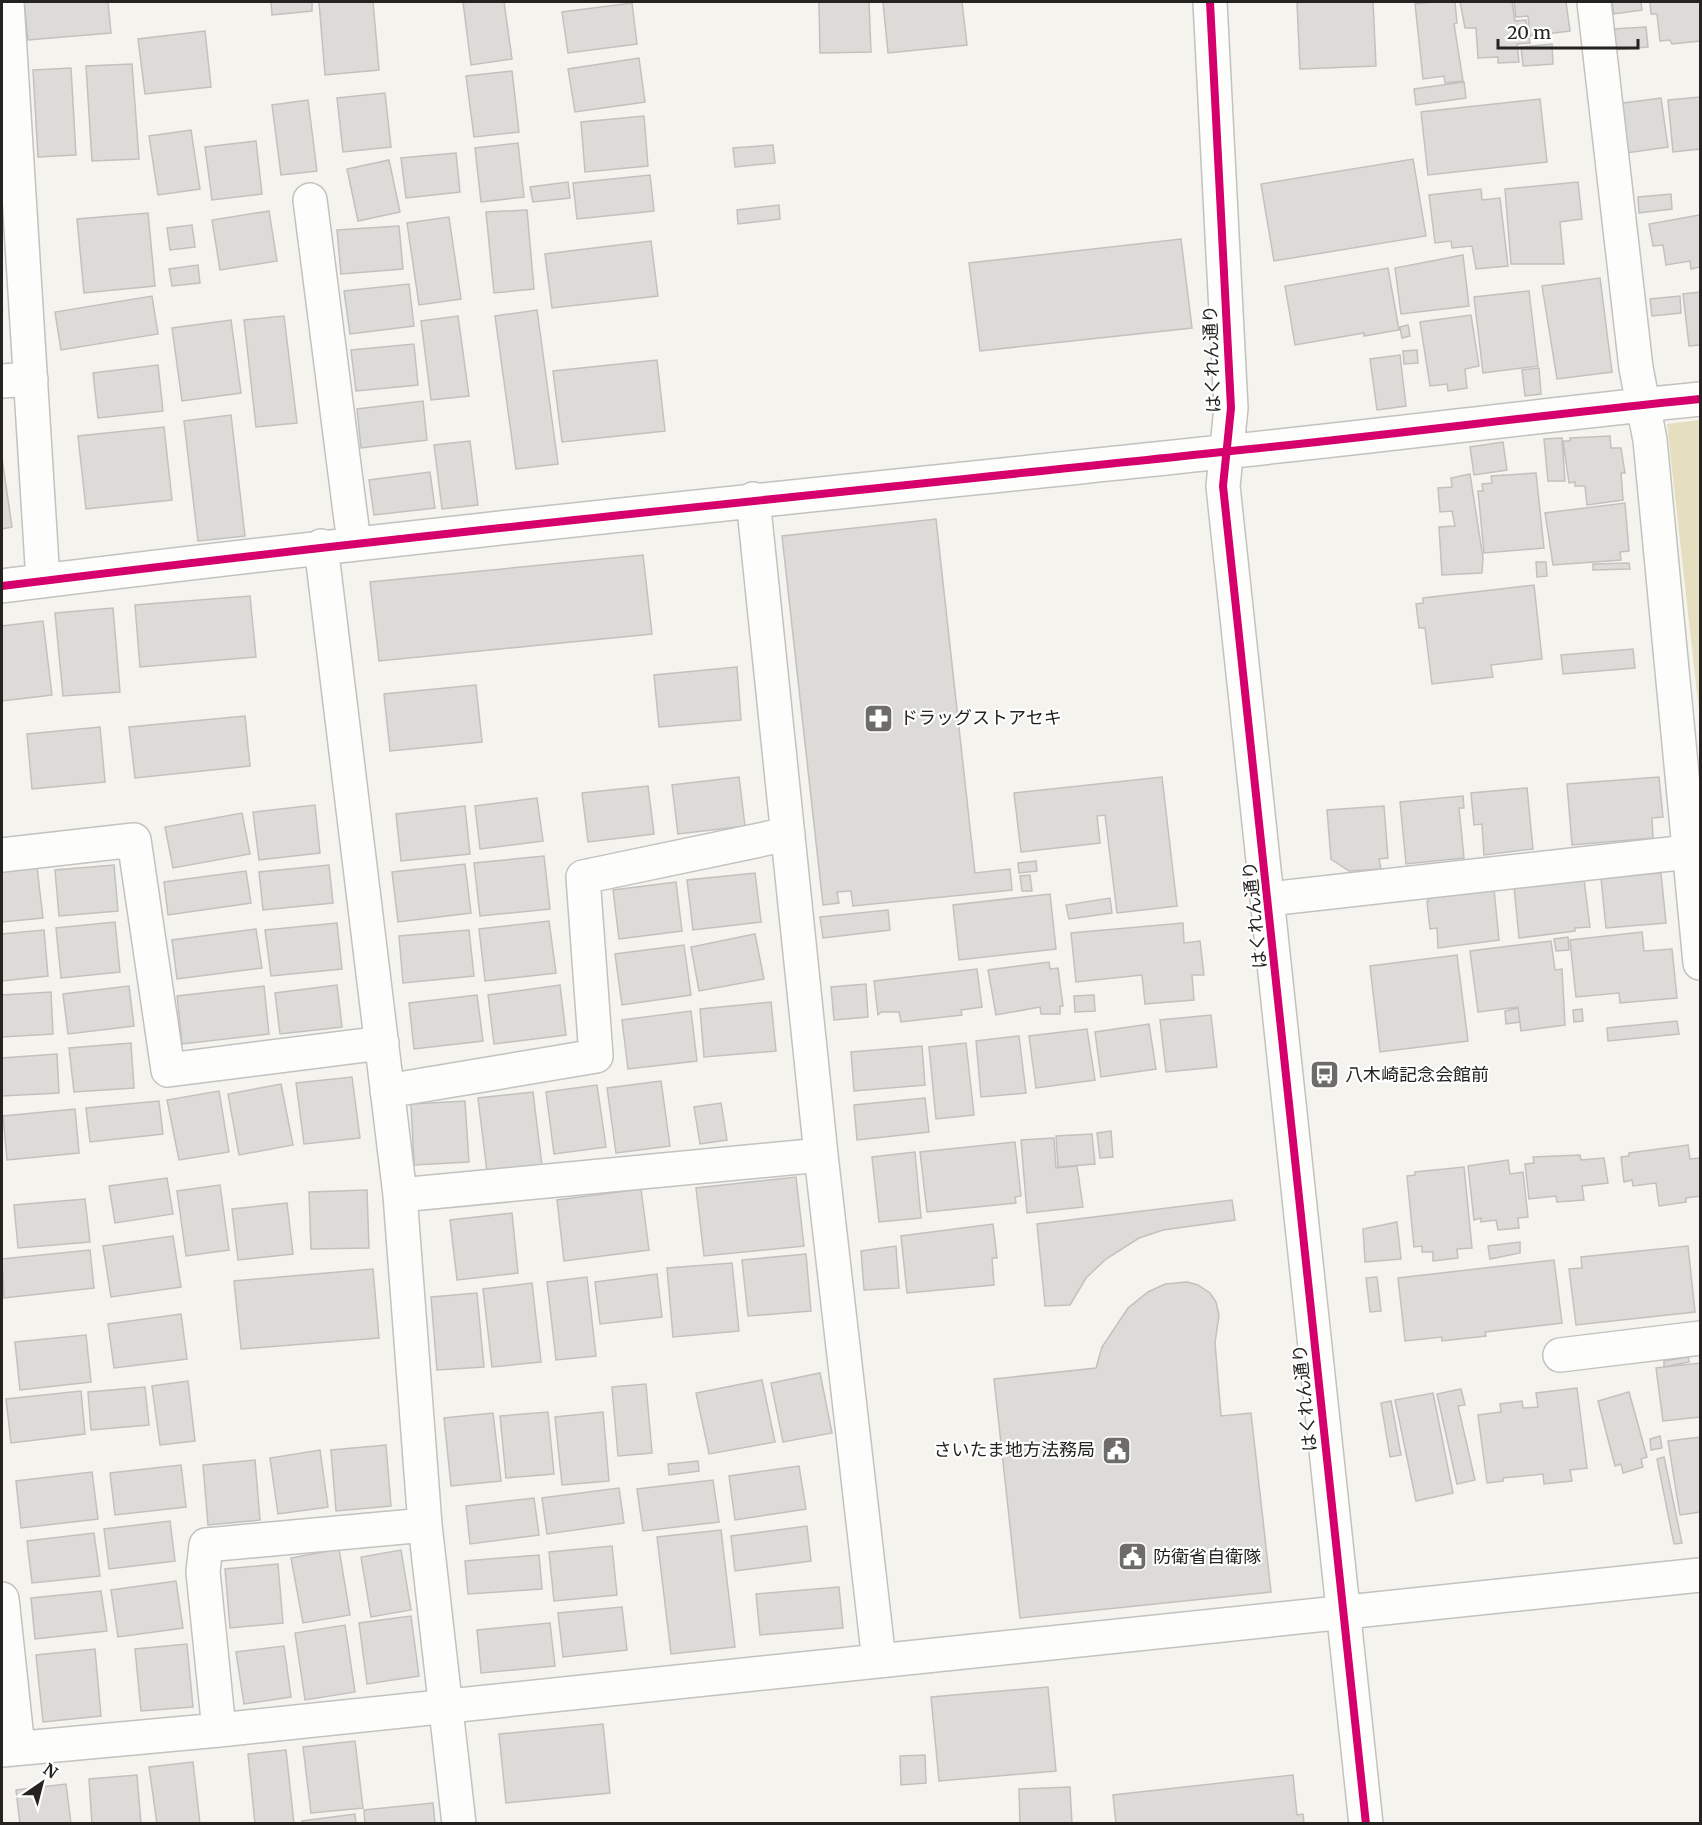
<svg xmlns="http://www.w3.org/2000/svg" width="1702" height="1825" viewBox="0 0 1702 1825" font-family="Merriweather,'Noto Sans JP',serif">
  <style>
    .green { fill: #e5dfbf }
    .building { fill: #dddbd7; stroke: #c2c1be; stroke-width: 1.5 }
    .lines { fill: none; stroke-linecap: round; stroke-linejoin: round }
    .minor-casing { stroke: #c2c2be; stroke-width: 36 }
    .minor { stroke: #fdfdfc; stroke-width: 33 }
    .cycleway-casing { stroke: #fff; stroke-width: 11 }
    .cycleway { stroke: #d6006c; stroke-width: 8 }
    .labels { text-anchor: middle; stroke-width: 4.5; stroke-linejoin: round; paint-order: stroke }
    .street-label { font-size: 18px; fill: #242320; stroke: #fff }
    .poi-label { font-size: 18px; fill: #242320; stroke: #fff; text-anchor: start }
  </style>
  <rect width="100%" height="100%" fill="#f4f3ee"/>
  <path class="green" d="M1700,420V720L1667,424Z"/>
  <path class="building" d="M24,2H108L111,33L28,40Z
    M271,2H312V11L272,15Z
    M319,2H373L379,70L325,75Z
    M463,2H504L512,59L471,65Z
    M819,2H869L871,52L820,53Z
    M883,2H962L967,45L888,53Z
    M1297,2H1373L1376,66L1300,69Z
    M1433,2H1455L1457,23L1454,24L1463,81L1445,83L1444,76L1423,79L1415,4Z
    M1460,2H1512L1515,21L1526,20L1530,43L1517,44L1519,62L1498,63V57L1478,58L1476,28H1465Z
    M1514,2H1566L1570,31L1530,36L1528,16L1516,17Z
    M1612,2H1641L1642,10L1614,14Z
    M1650,2H1700V41L1672,44L1670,40L1660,41L1657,14H1651Z
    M632,3L637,44L568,53L562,12Z
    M1646,27L1648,47L1613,50L1612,29Z
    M205,31L211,87L145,94L138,39Z
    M1552,44L1553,64L1523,66L1521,47Z
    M639,58L645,102L575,112L568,69Z
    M132,64L139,159L92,161L86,66Z
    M71,68L76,155L38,157L33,70Z
    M512,71L519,132L474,137L466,76Z
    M1464,82L1466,98L1416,105L1414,89Z
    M385,93L391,147L343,152L337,98Z
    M1700,97V149L1673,152L1668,100Z
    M1661,98L1668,147L1626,153L1616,104Z
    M1540,99L1547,162L1428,175L1421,112Z
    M308,100L317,171L281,175L272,105Z
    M644,116L648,166L585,172L581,122Z
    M191,130L200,189L158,195L149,136Z
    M256,141L262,194L212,200L205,147Z
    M518,143L524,197L481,202L475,148Z
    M773,145L775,163L735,167L733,148Z
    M456,153L460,192L406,198L401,158Z
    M1413,159L1426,236L1274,261L1261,184Z
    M389,160L400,212L358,221L347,169Z
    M650,175L654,211L577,219L573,183Z
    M568,182L570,198L533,202L530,187Z
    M1578,182L1582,219L1560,222L1564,264H1511L1505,189Z
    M1481,189L1482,200L1500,198L1508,266L1476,269L1472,246L1452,248L1451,241L1435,243L1429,195Z
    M1671,194L1672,209L1639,213L1638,197Z
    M779,205L780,219L738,224L737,210Z
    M527,210L534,289L494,293L486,212Z
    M269,211L277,261L220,270L212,220Z
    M148,213L155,286L84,293L77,219Z
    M1700,215V267L1691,269L1690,261L1666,265L1663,245L1653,246L1649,224Z
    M449,217L461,299L419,305L407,223Z
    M192,225L195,247L170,250L167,228Z
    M399,226L403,269L341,274L337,230Z
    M1181,239L1192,328L980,351L969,263Z
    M651,241L658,296L552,308L545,254Z
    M1463,255L1469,306L1401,314L1395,268Z
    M198,265L200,283L172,286L169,269Z
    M1388,268L1399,330L1364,336V333L1295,345L1285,286Z
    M1600,278L1612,372L1557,379L1542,286Z
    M409,284L414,326L350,334L344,291Z
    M1529,291L1538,366L1483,373L1474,297Z
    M1700,292V345L1689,346L1683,294Z
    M152,296L158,334L61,350L55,312Z
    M1680,296L1681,313L1652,316L1650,299Z
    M537,310L558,464L516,469L495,316Z
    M1471,315L1479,366L1465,369L1467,388L1448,391L1447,384L1430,386L1420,322Z
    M284,316L297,423L256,427L244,320Z
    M458,316L469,396L431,400L421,321Z
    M231,320L241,393L182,401L172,328Z
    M1408,325L1410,336L1402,338L1400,327Z
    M414,344L418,385L356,391L351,350Z
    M1417,350L1418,363L1404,364L1403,351Z
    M1400,355L1406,406L1377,410L1370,359Z
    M657,360L665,431L562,442L553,371Z
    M158,365L163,411L98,418L93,373Z
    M1539,368L1541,394L1525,396L1522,370Z
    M423,401L427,440L361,448L357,409Z
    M231,415L245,536L198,541L184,421Z
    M164,427L172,500L86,509L78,436Z
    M1610,436L1611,448H1621L1625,473H1621L1623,500L1587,505L1585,486H1575V482L1569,483L1563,441H1570V438Z
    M1562,438L1565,481H1548L1544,439Z
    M470,441L478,505L442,509L434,445Z
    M1503,442L1507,470L1474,475L1470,447Z
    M2,458L12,527L2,529Z
    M430,472L435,508L374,515L369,480Z
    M1536,473L1544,548L1484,553L1478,491H1483L1482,484L1492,483L1491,476Z
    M1470,474L1483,558L1482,573L1442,575L1439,527L1455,526L1452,511L1440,512L1438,488L1452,487L1451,478Z
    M1625,503L1629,551L1620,552L1621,560L1553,565L1545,513Z
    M936,519L975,873L1010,869L1012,890L853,906L851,891L837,892L839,903L823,905L782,536Z
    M643,555L652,634L379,661L370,582Z
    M1536,562H1546L1547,576L1537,577Z
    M1629,563L1630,569L1593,570V564Z
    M1534,585L1542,659L1491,665L1493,677L1432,684L1425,628H1419L1416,604L1423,603V598Z
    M250,596L256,657L140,667L135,605Z
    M113,608L120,692L63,696L55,613Z
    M43,621L52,695L2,701V626Z
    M1633,649L1635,668L1563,674L1561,655Z
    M737,667L741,720L659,727L654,675Z
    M476,685L482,742L390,751L384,694Z
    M245,716L250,766L135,778L129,727Z
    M100,727L105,782L32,789L27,734Z
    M739,777L745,826L678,834L672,785Z
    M1162,777L1177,906L1117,913L1105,815L1097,816L1100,843L1021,852L1014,793Z
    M1659,777L1663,817L1652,818L1653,838L1572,845L1567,784Z
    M648,786L654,834L588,842L582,793Z
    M1527,788L1533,849L1484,855L1482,824L1474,825L1471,793Z
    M1463,796L1464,808H1459L1464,858L1406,864L1400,802Z
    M537,798L543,841L480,849L475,806Z
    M315,805L320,853L259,860L253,812Z
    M465,806L470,854L401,861L396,814Z
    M1384,806L1388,858L1379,859L1381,869L1349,871L1331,859L1327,810Z
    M242,813L250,854L173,868L165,827Z
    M544,856L550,909L480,916L474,863Z
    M1036,861L1037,871L1019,873L1018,863Z
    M465,864L471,913L398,922L392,872Z
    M114,865L118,911L59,916L55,870Z
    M329,865L333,903L263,910L259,872Z
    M37,867L43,918L2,922V871Z
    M246,871L251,903L168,915L164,882Z
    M755,873L761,922L693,930L687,880Z
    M1661,873L1666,923L1606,928L1601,878Z
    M1030,875L1032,891H1022L1020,876Z
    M1584,879L1590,927L1575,928V931L1519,938L1514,887Z
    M676,882L682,931L619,939L613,890Z
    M1494,889L1499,940L1438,948L1437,928L1430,929L1427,902L1433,894Z
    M1050,894L1056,949L959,960L953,905Z
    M1110,898L1112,913L1069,919L1066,905Z
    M888,910L890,930L823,938L820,917Z
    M549,921L556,973L485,981L479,929Z
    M115,922L120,972L61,978L56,928Z
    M337,923L342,969L271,976L265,930Z
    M1183,923L1184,943L1200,941L1204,975H1192L1194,1000L1145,1004L1142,975L1076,982L1071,933Z
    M256,929L262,968L177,979L172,940Z
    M44,930L48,976L2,981V934Z
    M469,930L474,976L403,983L399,936Z
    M1642,932L1644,951L1672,949L1677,998L1620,1003L1619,993L1576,997L1570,940Z
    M755,934L764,979L699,991L691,947Z
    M1568,937L1569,950L1556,951L1554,939Z
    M1551,941L1555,970L1562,969L1565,1025L1521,1031L1518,1007L1478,1012L1470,951Z
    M684,945L691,995L622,1005L615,954Z
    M1457,955L1468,1041L1380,1052L1370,966Z
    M1049,962L1050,969L1058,968L1063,1006H1060V1014H1041L1040,1007L996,1015L988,970Z
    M977,969L982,1007L961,1010L962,1015L901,1022L899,1012H881L878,1015L874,981Z
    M866,984L868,1017L834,1020L831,987Z
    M337,985L342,1027L280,1034L275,993Z
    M560,985L566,1035L494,1044L488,995Z
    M129,986L134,1026L68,1034L63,994Z
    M264,986L269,1034L182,1044L177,996Z
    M51,992L53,1034L2,1037V995Z
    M477,995L483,1041L414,1049L409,1003Z
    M1094,995L1095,1011L1075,1012L1074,996Z
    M771,1002L776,1051L704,1057L700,1009Z
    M1518,1008L1520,1022L1506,1024L1505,1011Z
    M1582,1009L1583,1021L1574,1022L1573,1010Z
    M691,1011L697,1061L628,1069L622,1020Z
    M1211,1015L1217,1067L1166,1072L1160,1020Z
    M1677,1021L1679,1034L1608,1041L1607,1028Z
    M1149,1024L1156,1069L1101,1077L1095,1032Z
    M1087,1029L1095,1080L1036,1088L1029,1036Z
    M1019,1036L1026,1093L981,1097L976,1041Z
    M131,1043L134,1088L74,1092L69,1048Z
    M966,1043L974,1115L936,1119L929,1047Z
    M922,1046L925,1085L854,1091L851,1052Z
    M57,1054L59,1093L2,1096V1058Z
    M352,1077L360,1138L304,1144L296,1083Z
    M661,1081L670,1146L616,1153L607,1088Z
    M281,1084L293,1145L239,1155L228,1094Z
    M597,1085L606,1147L554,1154L546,1092Z
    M219,1091L229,1152L179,1160L167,1100Z
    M533,1092L542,1166L487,1172L478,1098Z
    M925,1098L929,1132L857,1140L854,1105Z
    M159,1101L163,1134L90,1142L86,1108Z
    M465,1101L469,1162L414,1165L411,1104Z
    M721,1103L727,1140L700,1144L694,1107Z
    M75,1109L79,1153L7,1160L3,1116Z
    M1111,1131L1113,1157L1100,1158L1097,1133Z
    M1092,1134L1095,1164L1058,1167L1056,1136Z
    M1054,1138L1056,1168L1077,1166L1083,1207L1027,1213L1021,1140Z
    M1015,1142L1021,1196L1015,1197L1016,1203L927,1212L920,1152Z
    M1688,1145L1690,1159L1700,1158V1196L1686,1198V1202L1659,1206L1656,1183L1633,1186L1632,1180L1624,1182L1621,1157L1629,1156V1153Z
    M915,1152L921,1218L879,1222L872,1157Z
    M1580,1155L1581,1160L1604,1158L1608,1183L1582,1186L1584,1200L1557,1202L1556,1196L1529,1199L1525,1164L1534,1163L1533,1157Z
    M1508,1160L1510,1174L1523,1172L1528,1217L1518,1218L1519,1228L1498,1230L1496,1220L1481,1222V1218L1474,1220L1468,1166Z
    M1464,1167L1472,1248L1457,1249L1458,1258L1433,1261V1252H1422V1246L1414,1247L1407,1176L1415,1175V1172Z
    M796,1177L804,1246L704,1256L696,1188Z
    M167,1178L173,1214L115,1223L109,1186Z
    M220,1185L229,1250L186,1256L177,1191Z
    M641,1189L649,1250L564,1261L557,1200Z
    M367,1190L369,1248L311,1249L309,1192Z
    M85,1199L90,1242L18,1248L14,1205Z
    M1232,1200L1235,1220L1163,1230L1139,1238L1106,1259L1086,1278L1070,1305L1045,1306L1037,1224Z
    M287,1203L293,1254L238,1260L232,1209Z
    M512,1213L518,1273L457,1280L450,1220Z
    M1397,1222L1401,1259L1365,1262L1363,1229Z
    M993,1224L997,1258H992L994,1285L907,1293L901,1236Z
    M173,1236L181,1287L111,1297L103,1246Z
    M1520,1242V1253L1490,1259L1488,1246Z
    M896,1246L899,1288L864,1290L861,1251Z
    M1688,1246L1695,1312L1576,1325L1569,1269L1582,1268L1581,1257Z
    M90,1250L94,1288L4,1298L2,1259Z
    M806,1254L811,1311L748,1316L742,1260Z
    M1554,1260L1562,1323L1485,1332L1486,1336L1442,1341V1337L1405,1341L1398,1278Z
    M732,1263L739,1331L673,1337L667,1268Z
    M373,1269L379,1338L241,1349L234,1281Z
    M657,1274L662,1317L600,1324L595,1282Z
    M587,1277L596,1356L556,1360L547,1282Z
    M1377,1277L1381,1311L1370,1312L1366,1278Z
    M1187,1282L1198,1285L1210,1293L1216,1302L1219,1315L1215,1343L1221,1416L1251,1413L1271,1592L1020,1618L994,1379L1096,1368L1102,1347L1128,1308L1148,1292L1165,1284Z
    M532,1283L541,1362L492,1367L483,1289Z
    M477,1293L484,1367L437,1370L431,1297Z
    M181,1314L187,1359L114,1368L108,1324Z
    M86,1335L91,1382L20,1390L15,1342Z
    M1688,1357L1689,1362L1664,1367V1361Z
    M1700,1363V1417L1663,1421L1656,1368Z
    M820,1373L832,1433L783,1442L771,1383Z
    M762,1380L775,1442L709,1454L696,1393Z
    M188,1381L195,1441L160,1445L152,1386Z
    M646,1384L652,1453L618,1456L612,1387Z
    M145,1387L149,1425L91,1430L88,1392Z
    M1577,1388L1587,1468L1570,1470L1572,1481L1544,1484L1543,1474L1503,1478V1481L1487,1483L1478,1415L1501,1412L1500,1404L1522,1401L1523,1408L1538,1407L1536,1393Z
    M1461,1389L1465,1405L1458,1406L1475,1480L1457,1484L1437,1394Z
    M81,1391L85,1434L11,1443L6,1399Z
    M1629,1392L1647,1457L1641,1459L1643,1467L1623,1473L1621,1464L1615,1466L1598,1401Z
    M1433,1393L1453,1493L1416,1501L1395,1400Z
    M1391,1401L1401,1455L1390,1457L1381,1403Z
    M548,1412L554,1474L506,1478L500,1416Z
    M603,1412L609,1481L562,1485L555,1417Z
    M493,1413L501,1481L451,1486L444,1418Z
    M1660,1436L1662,1448L1651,1450L1650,1439Z
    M1700,1437V1512L1680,1515L1668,1441Z
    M386,1445L391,1506L336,1511L331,1450Z
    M320,1450L328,1507L278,1514L270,1458Z
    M1664,1457L1682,1543L1674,1544L1657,1459Z
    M255,1460L260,1520L208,1525L203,1465Z
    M698,1461L699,1471L669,1475L668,1464Z
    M181,1465L186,1507L115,1515L110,1473Z
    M799,1466L806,1509L735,1520L729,1476Z
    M92,1472L98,1519L21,1528L16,1481Z
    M713,1480L719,1522L643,1531L637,1489Z
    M619,1488L624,1523L547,1534L542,1498Z
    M534,1498L539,1535L470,1544L466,1506Z
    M170,1521L175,1561L109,1569L104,1529Z
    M807,1526L811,1561L735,1571L731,1536Z
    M721,1530L735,1647L671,1654L657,1537Z
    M94,1533L100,1576L32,1583L27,1541Z
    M612,1546L617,1595L554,1601L549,1552Z
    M339,1549L350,1615L303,1623L291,1558Z
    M401,1550L411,1610L371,1617L361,1557Z
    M539,1555L542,1589L468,1594L465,1561Z
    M278,1564L283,1623L230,1628L225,1569Z
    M176,1581L183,1628L118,1637L111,1590Z
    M839,1587L843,1628L760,1635L756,1594Z
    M101,1591L107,1631L35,1639L31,1598Z
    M622,1607L627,1650L563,1657L558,1613Z
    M411,1616L419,1676L367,1684L359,1623Z
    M550,1623L555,1666L481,1673L477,1630Z
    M345,1625L355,1692L305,1700L295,1633Z
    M187,1644L193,1707L141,1711L135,1649Z
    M284,1646L291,1697L244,1704L236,1652Z
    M95,1649L101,1716L43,1722L36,1655Z
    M1048,1687L1056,1771L939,1781L931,1697Z
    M603,1724L610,1793L506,1803L499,1734Z
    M355,1741L363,1808L311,1813L303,1747Z
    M286,1750L294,1824H255L248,1754Z
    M925,1755L926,1783L901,1785L900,1756Z
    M193,1762L200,1824H157L149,1767Z
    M137,1775L141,1824H92L89,1779Z
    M1293,1775L1297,1815L1303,1814L1304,1824H1116L1113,1795Z
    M66,1784L71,1824H20L16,1790Z
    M1070,1787L1072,1824H1020L1019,1789Z
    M433,1803L435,1824H365L364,1810Z
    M355,1814L356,1824H302V1821Z"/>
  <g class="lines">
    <defs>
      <path id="minor" d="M7,2L43,581
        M1210,2L1231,408L1223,486L1366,1824
        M1594,2L1636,368L1650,440L1700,963
        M310,200L354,543
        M2,381L31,379
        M753,499L821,1155L879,1661
        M321,546L400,1195L425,1525L459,1824
        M2,586C408,535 815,495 1222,452C1382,436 1541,415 1700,399
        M2,855L134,840L168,1070L382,1043
        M1268,899L1688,852
        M387,1091L596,1056L583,877L788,834
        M400,1195L821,1155
        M1560,1355L1700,1338
        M2,1599L18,1748
        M219,1730L203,1572L206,1545L425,1525
        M2,1750L219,1730L1700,1575"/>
    </defs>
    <use href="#minor" class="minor-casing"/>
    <use href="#minor" class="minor"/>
    <defs>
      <path id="cycleway" d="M1210,2L1231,408L1223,486L1366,1824
        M2,586C408,535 815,495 1222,452C1382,436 1541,415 1700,399"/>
    </defs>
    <use href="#cycleway" class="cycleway-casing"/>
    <use href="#cycleway" class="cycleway"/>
  </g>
  <defs>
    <symbol id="pharmacy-square" viewBox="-11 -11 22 22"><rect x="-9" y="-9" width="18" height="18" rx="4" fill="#6d6c68" stroke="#fff"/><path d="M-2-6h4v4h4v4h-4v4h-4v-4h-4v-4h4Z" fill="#fff"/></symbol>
    <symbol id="bus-square" viewBox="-11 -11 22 22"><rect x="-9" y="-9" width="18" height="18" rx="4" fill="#6d6c68" stroke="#fff"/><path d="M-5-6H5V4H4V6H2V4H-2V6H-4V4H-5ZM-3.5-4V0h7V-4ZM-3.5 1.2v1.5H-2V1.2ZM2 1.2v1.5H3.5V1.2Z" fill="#fff"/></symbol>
    <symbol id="civic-square" viewBox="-11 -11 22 22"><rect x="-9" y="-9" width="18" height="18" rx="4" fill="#6d6c68" stroke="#fff"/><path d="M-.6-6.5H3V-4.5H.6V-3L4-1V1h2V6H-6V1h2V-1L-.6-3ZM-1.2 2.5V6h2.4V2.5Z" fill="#fff"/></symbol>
  </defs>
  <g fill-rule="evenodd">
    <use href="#pharmacy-square" x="862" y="702" width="33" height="33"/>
    <use href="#bus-square" x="1308" y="1058" width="33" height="33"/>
    <use href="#civic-square" x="1100" y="1434" width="33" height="33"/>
    <use href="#civic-square" x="1116" y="1540" width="33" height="33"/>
  </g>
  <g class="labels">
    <g class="street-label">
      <text transform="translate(1212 359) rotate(-92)" y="6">はくれん通り</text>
      <text transform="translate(1255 915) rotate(-96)" y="6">はくれん通り</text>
      <text transform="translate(1305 1398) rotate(-96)" y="6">はくれん通り</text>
    </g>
    <g class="poi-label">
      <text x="900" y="724">ドラッグストアセキ</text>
      <text x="1345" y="1081">八木崎記念会館前</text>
      <text x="1095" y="1456" text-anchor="end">さいたま地方法務局</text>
      <text x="1153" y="1563">防衛省自衛隊</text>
    </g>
  </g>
  <rect width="1702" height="1825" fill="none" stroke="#242320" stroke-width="6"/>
  <g transform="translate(42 1783) rotate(35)" stroke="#ffffff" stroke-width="4.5" paint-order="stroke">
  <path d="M0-4.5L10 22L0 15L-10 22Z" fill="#242320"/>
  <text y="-9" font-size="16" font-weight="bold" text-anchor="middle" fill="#242320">N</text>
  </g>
  <path d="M1498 39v9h140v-9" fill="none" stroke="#242320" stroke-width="3"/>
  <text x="1507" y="39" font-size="18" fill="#242320" stroke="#ffffff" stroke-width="4.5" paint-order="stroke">20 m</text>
</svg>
